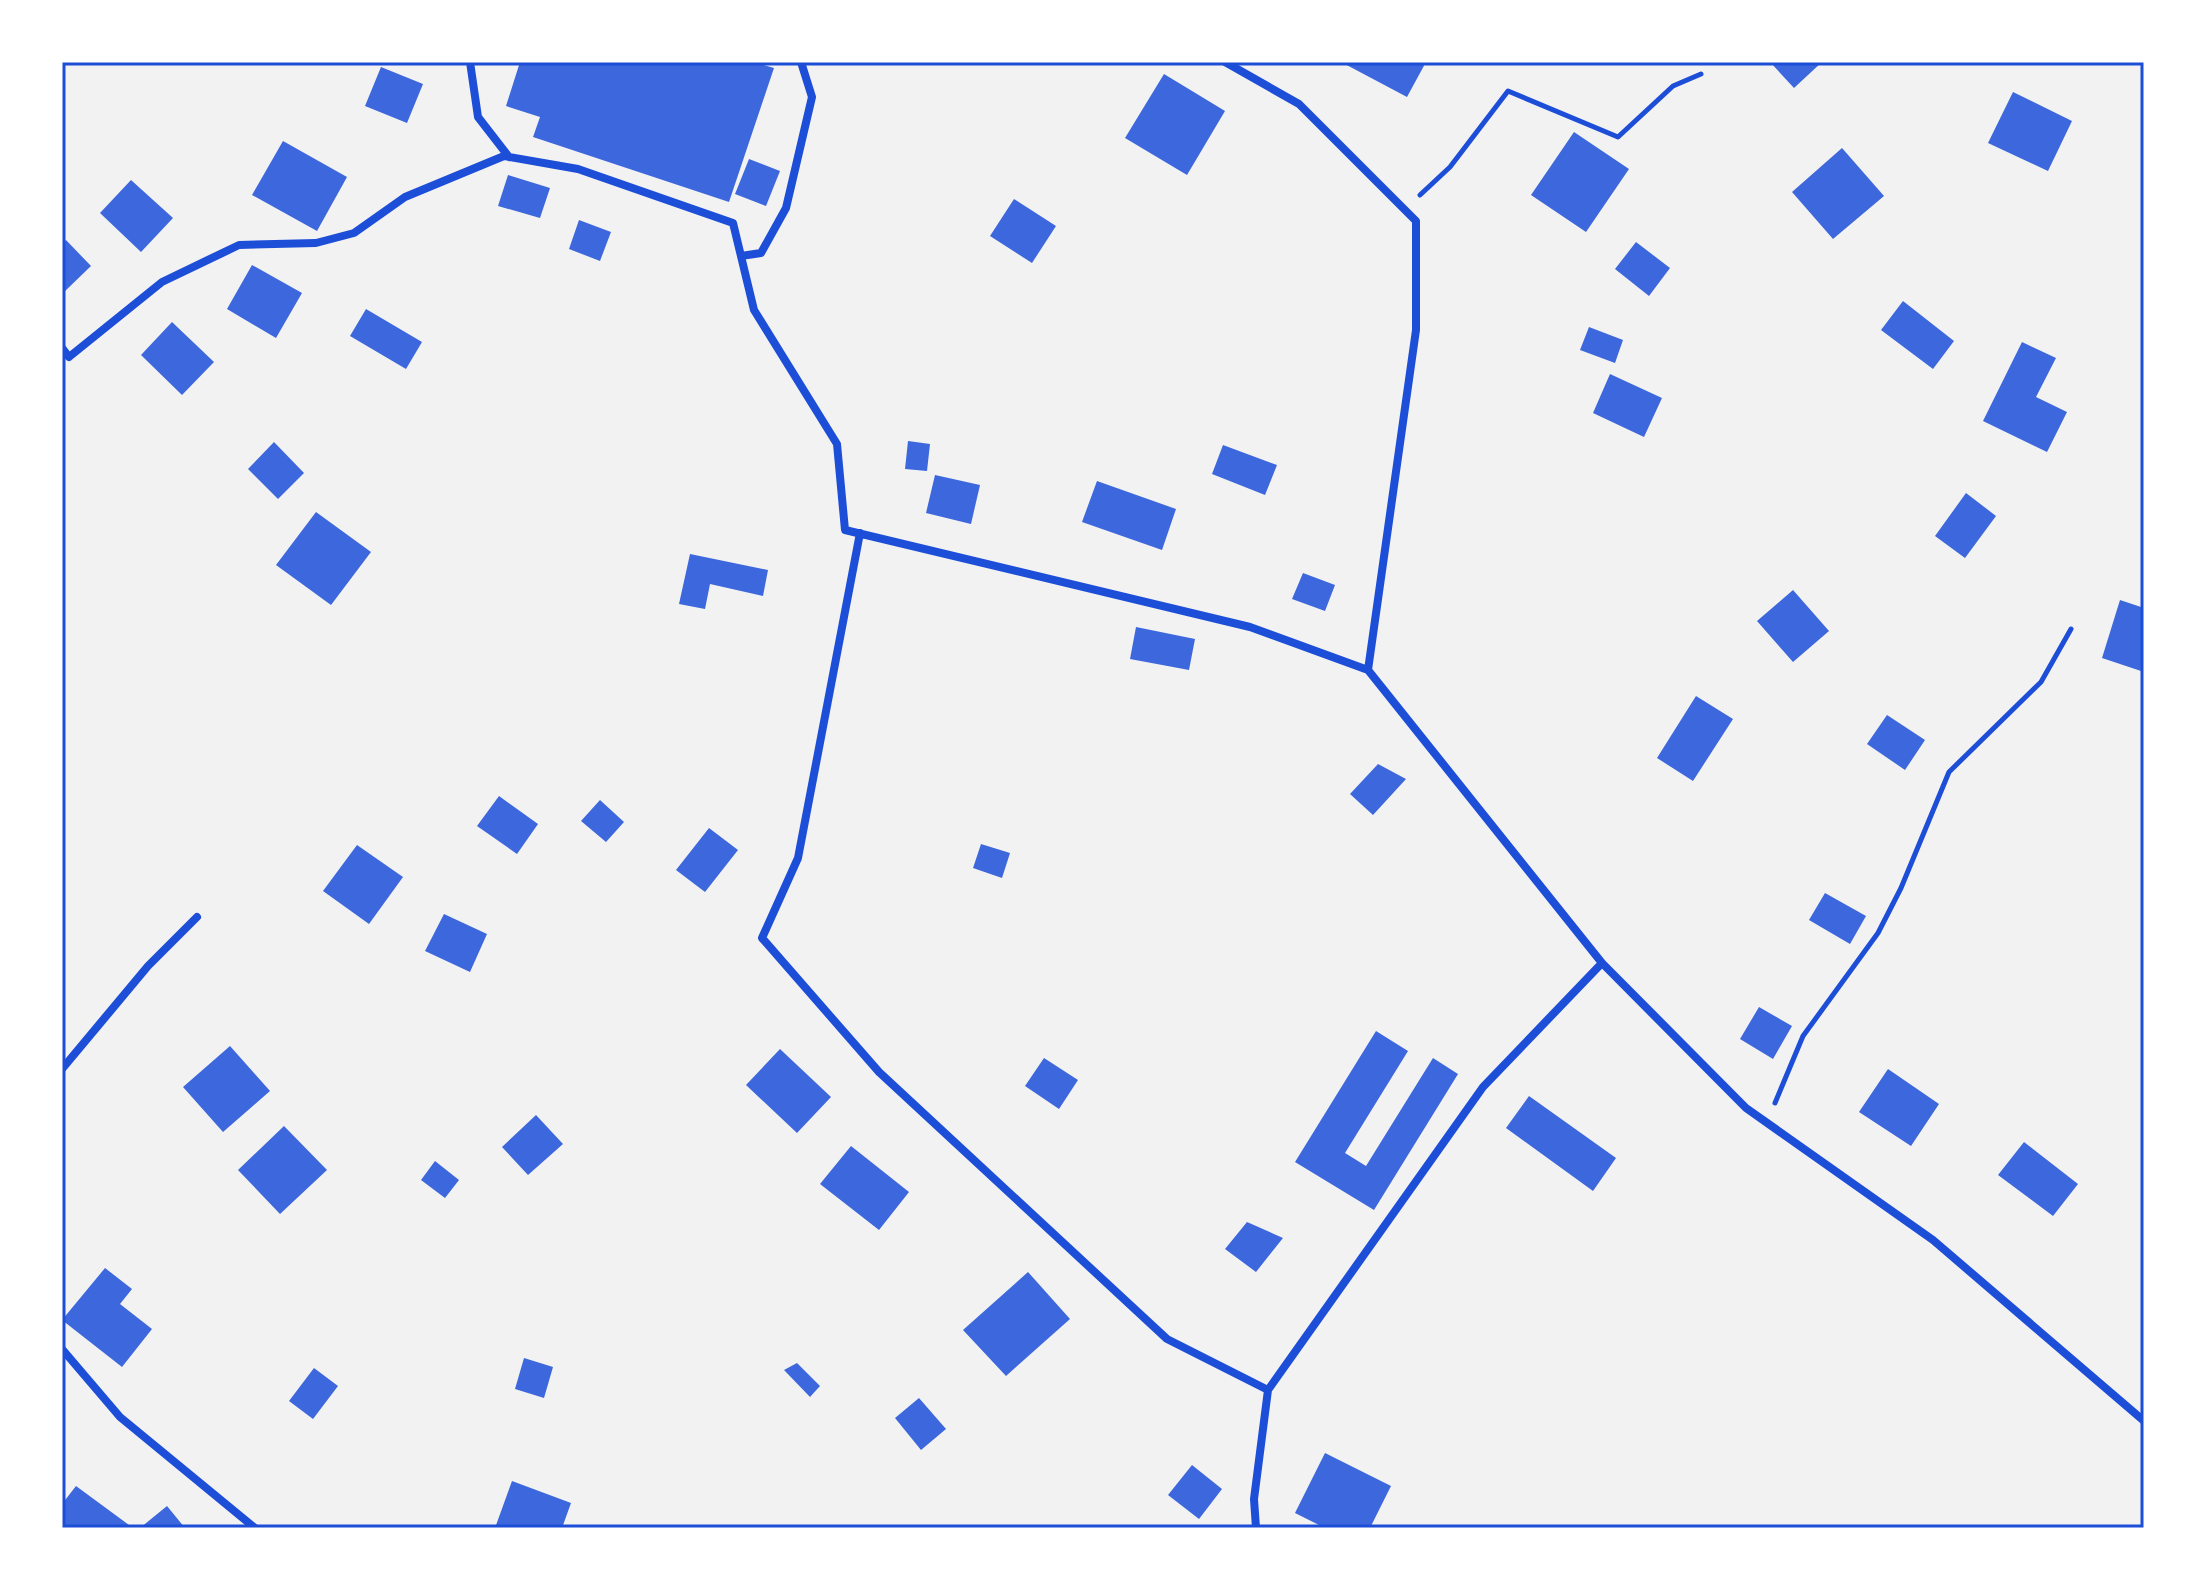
<svg xmlns="http://www.w3.org/2000/svg" width="2206" height="1590" viewBox="0 0 2206 1590" font-family="'Space Grotesk',sans-serif">
  <style>
    .building { fill: #3d67dc }
    .lines { fill: none; stroke-linecap: round; stroke-linejoin: round }
    .path { stroke: #1d4ed8; stroke-width: 5 }
    .minor { stroke: #1d4ed8; stroke-width: 8 }
    .neatline { fill: none; stroke: #1d4ed8; stroke-width: 3 }
  </style>
  <rect width="100%" height="100%" fill="#f2f2f2"/>
  <path class="building" d="M520,62H754L774,68L729,202L533,137L540,117L506,106Z
    M1341,62H1426L1407,97Z
    M1770,62H1822L1794,88Z
    M381,67L423,84L407,123L365,106Z
    M1164,74L1225,111L1187,175L1125,138Z
    M2013,92L2072,121L2048,171L1988,143Z
    M1574,132L1629,169L1586,232L1531,195Z
    M283,141L347,177L317,231L252,195Z
    M1842,148L1884,196L1833,239L1792,192Z
    M749,159L780,171L766,206L735,194Z
    M508,175L550,188L540,218L498,206Z
    M131,180L173,218L141,252L100,213Z
    M1014,199L1056,226L1032,263L990,236Z
    M579,220L611,232L600,261L569,249Z
    M66,240L91,266L62,294V244Z
    M1636,242L1670,268L1649,296L1615,269Z
    M252,265L302,293L276,338L227,309Z
    M1903,301L1954,341L1933,369L1881,330Z
    M366,309L422,342L406,369L350,336Z
    M172,322L214,362L182,395L141,355Z
    M1589,327L1623,340L1615,363L1580,350Z
    M2022,342L2056,358L2036,397L2067,412L2047,452L1983,421Z
    M1610,374L1662,398L1644,437L1593,413Z
    M908,441L930,444L927,471L905,469Z
    M274,442L304,473L278,499L248,469Z
    M1223,445L1277,465L1265,495L1212,474Z
    M935,475L980,485L971,524L926,513Z
    M1097,481L1176,509L1162,550L1082,522Z
    M1966,493L1996,516L1965,558L1935,536Z
    M316,512L371,552L331,605L276,565Z
    M690,554L768,570L763,596L710,584L705,609L679,604Z
    M1303,573L1335,585L1325,611L1292,599Z
    M1793,590L1829,631L1793,662L1757,621Z
    M2120,600L2144,608V672L2102,658Z
    M1136,627L1195,639L1189,670L1130,659Z
    M1696,696L1733,719L1693,781L1657,758Z
    M1887,715L1925,740L1905,770L1867,744Z
    M1378,764L1406,779L1373,815L1350,794Z
    M499,796L538,824L517,854L477,826Z
    M600,800L624,822L606,842L581,821Z
    M709,828L738,850L705,892L676,870Z
    M981,844L1010,853L1002,878L973,868Z
    M357,845L403,877L369,924L323,891Z
    M1825,893L1866,916L1850,944L1809,920Z
    M444,914L487,934L470,972L425,951Z
    M1759,1007L1792,1026L1773,1059L1740,1039Z
    M1376,1031L1408,1051L1345,1153L1366,1166L1433,1058L1458,1074L1374,1210L1295,1162Z
    M230,1046L270,1091L223,1132L183,1087Z
    M780,1049L831,1097L797,1133L746,1085Z
    M1044,1058L1078,1080L1059,1109L1025,1086Z
    M1888,1069L1939,1104L1911,1146L1859,1112Z
    M1529,1096L1616,1158L1593,1191L1506,1128Z
    M536,1115L563,1144L528,1175L502,1147Z
    M284,1126L327,1170L280,1214L238,1170Z
    M2024,1142L2078,1184L2053,1216L1998,1175Z
    M851,1146L909,1192L879,1230L820,1184Z
    M435,1161L459,1180L445,1198L421,1180Z
    M1247,1222L1283,1238L1256,1272L1225,1249Z
    M105,1268L132,1289L120,1304L152,1329L122,1367L62,1320Z
    M1028,1272L1070,1319L1006,1376L963,1330Z
    M524,1358L553,1367L544,1398L515,1389Z
    M797,1363L820,1386L810,1397L784,1370Z
    M314,1368L338,1386L313,1419L289,1401Z
    M919,1398L946,1429L921,1450L895,1418Z
    M1325,1453L1391,1486L1370,1528H1325L1295,1513Z
    M1192,1465L1222,1489L1199,1519L1168,1495Z
    M512,1481L571,1503L562,1528H495Z
    M76,1486L129,1525L126,1528H62V1504Z
    M167,1506L185,1528H140Z"/>
  <g class="lines">
    <path class="path" d="M1420,195L1450,167L1508,91L1618,137L1673,86L1701,74
      M1775,1103L1803,1036L1878,933L1901,888L1949,772L2041,682L2071,629"/>
    <path class="minor" d="M470,62L478,117L509,157
      M1225,62L1299,104L1416,221V330L1368,670L1602,963L1746,1108L1933,1240L2144,1421
      M741,256L761,253L786,208L812,97L801,62
      M62,348L69,357L162,282L239,245L316,243L354,233L405,197L504,156L578,169L733,223L754,310L837,444L845,530L1250,627L1368,670
      M860,533L798,858L762,938L879,1072L1167,1339L1268,1390
      M62,1069L148,966L197,917
      M62,1349L120,1417L255,1528
      M1256,1528L1254,1499L1268,1390L1483,1087L1602,963"/>
  </g>
  <rect width="2206" height="1590" fill="none" stroke="#ffffff" stroke-width="128"/>
  <rect x="64" y="64" width="2078" height="1462" class="neatline"/>
</svg>
